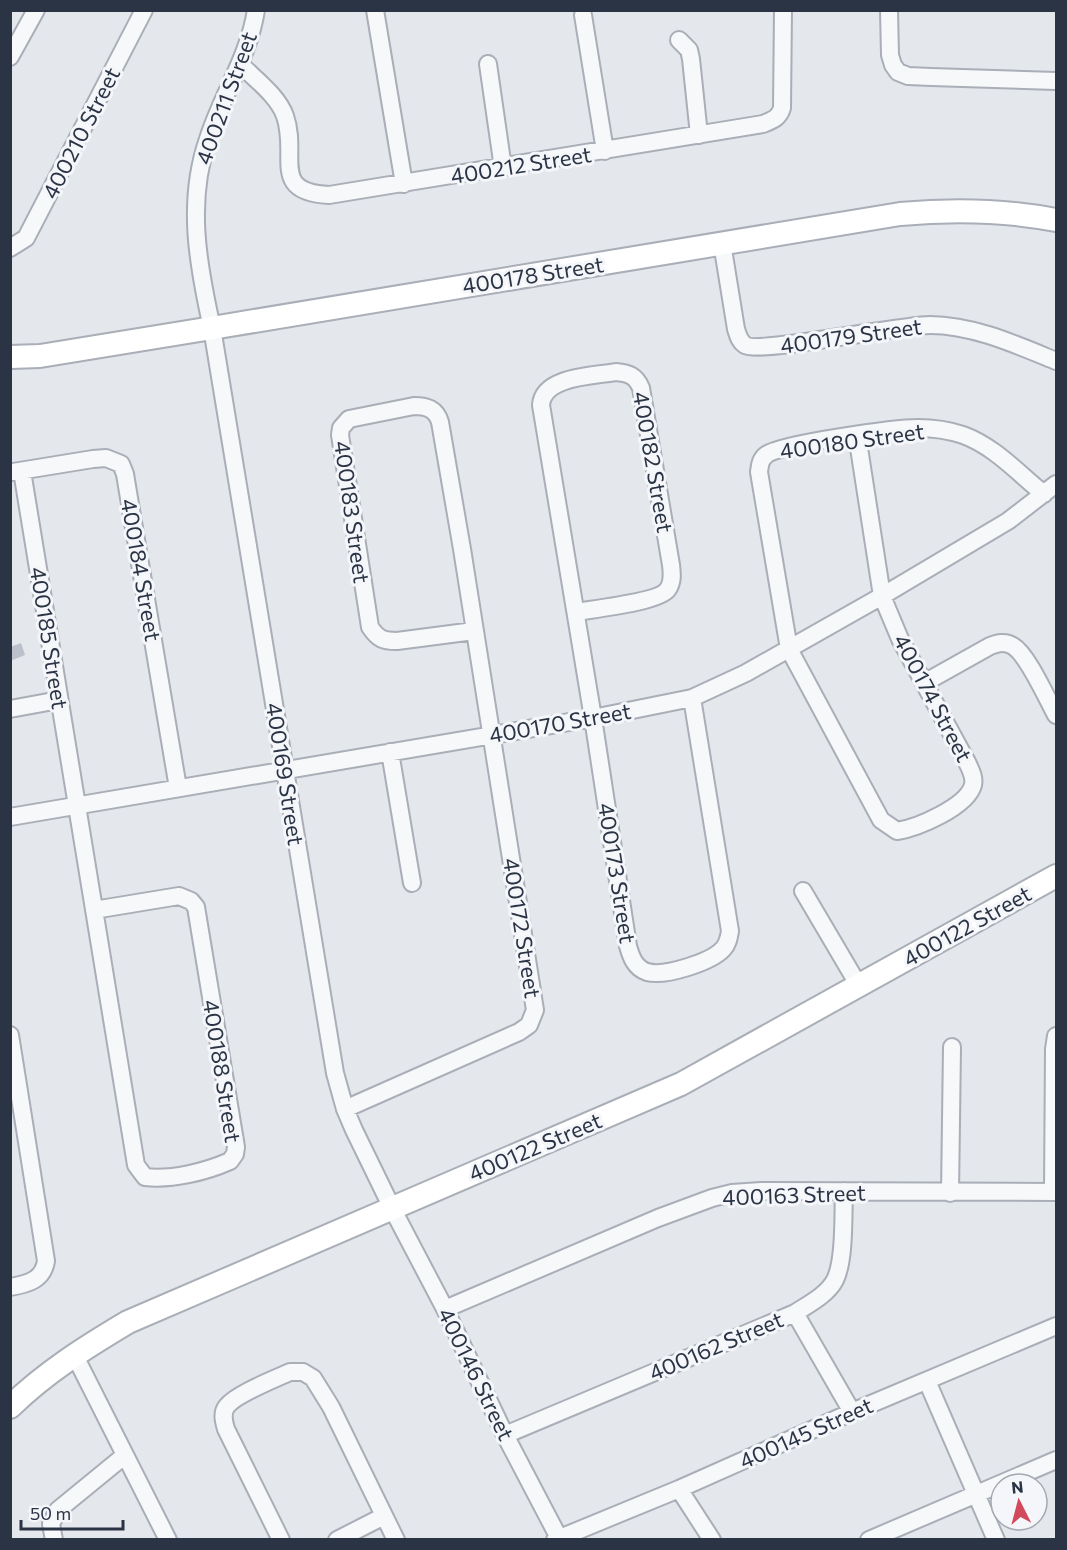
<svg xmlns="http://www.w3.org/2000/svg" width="1067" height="1550" viewBox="0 0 1067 1550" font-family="Commissioner,sans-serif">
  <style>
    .building { fill: #bbc0ca }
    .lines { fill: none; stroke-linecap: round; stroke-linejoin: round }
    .street-casing { stroke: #a9aeb7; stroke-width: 20 }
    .secondary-casing { stroke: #a9aeb7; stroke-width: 26 }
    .street { stroke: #f7f8fa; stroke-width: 16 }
    .secondary { stroke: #fff; stroke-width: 22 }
    .labels { text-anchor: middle; stroke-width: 6; stroke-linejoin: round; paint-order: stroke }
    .street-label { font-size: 22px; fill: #2b3445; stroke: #f4f6f9 }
  </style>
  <rect width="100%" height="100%" fill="#e4e7ec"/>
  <path class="building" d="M21,643L25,655L10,661V647Z"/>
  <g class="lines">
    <defs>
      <path id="street" d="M256,10C249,56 222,95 208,139C186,202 198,265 212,328L335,1073L345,1109L354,1130L392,1208L445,1309L505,1435L560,1540
        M375,10L404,184
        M889,10L890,55L893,65L898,72L908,76L931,77L1056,81
        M583,15L605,151
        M679,40L689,50L691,59L699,135
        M10,57L36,10
        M240,64C255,79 278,96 285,116C299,156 269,192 329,195L763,124C773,120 779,118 782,108L783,10
        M488,64L503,168
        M722,243L736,329C738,335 739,341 745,345C759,354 899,325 930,325C973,325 1017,345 1056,361
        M10,248L26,238L144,10
        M857,435L882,596L900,639L967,762C970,769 975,777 973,785C967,807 917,828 897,831L881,820L789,649L759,472C760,465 760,460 766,455C778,444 897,428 918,428C934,428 948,430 963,435C994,446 1019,474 1044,494
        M22,471L136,1165L145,1177C172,1180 205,1172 230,1161L235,1154L236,1147L196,907L191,901L179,896L94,910
        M13,472L93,459L106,458L121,464L125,474L133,522L178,788
        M576,612C593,609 660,602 668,589C673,582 672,573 671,565L641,388C636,376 629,373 616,372C594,376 543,376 541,405L593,718L628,946C631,957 635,968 647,972C665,977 711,962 723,949C728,944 729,937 730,931L692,698
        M924,683L990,646C998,643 1005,641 1013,646C1028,655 1047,699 1056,715
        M10,709L59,700
        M390,752L412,883
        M10,817L593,718L692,698L746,673L882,596L1008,521L1056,484
        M803,891L859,986
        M10,1035L46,1261C43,1280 28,1284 10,1287
        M345,1109L519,1032L529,1025L535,1010L462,549L440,422C436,409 427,406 414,406L349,419L341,428L340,435L370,627C378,639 383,641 397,641L474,631
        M1053,1192L1054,1049L1056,1036
        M950,1193L952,1047
        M445,1309L658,1218L712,1198L732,1193L761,1191L1056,1192
        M795,1313L852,1412
        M74,1354L168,1540
        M927,1381L996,1540
        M505,1435L795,1313C809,1304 827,1295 835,1280C845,1260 843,1214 844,1191
        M679,1489L712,1540
        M54,1540L51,1524L58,1510L124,1456
        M281,1540L226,1429C224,1422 221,1413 227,1406C236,1394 275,1379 290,1372H303L313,1378L331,1407L396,1540
        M337,1540L384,1516
        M555,1540L679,1489L852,1412L1056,1326
        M869,1540L1056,1460"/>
      <path id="secondary" d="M10,357L40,356L212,328L900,214C953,209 1004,210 1056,220
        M10,1407C46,1372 86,1347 128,1322L681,1084L1056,876"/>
    </defs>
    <use href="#street" class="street-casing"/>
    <use href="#secondary" class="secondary-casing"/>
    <use href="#street" class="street"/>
    <use href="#secondary" class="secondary"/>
  </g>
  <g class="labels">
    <g class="street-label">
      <text transform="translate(226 98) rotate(-70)" y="8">400211 Street</text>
      <text transform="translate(81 133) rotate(-63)" y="8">400210 Street</text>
      <text transform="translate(521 165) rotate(-9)" y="8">400212 Street</text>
      <text transform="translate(533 275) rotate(-9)" y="8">400178 Street</text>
      <text transform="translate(851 336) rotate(-8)" y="8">400179 Street</text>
      <text transform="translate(852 441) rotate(-8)" y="8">400180 Street</text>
      <text transform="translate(653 462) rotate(80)" y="8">400182 Street</text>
      <text transform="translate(352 512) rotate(82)" y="8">400183 Street</text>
      <text transform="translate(141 570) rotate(80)" y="8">400184 Street</text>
      <text transform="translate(49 638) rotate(81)" y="8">400185 Street</text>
      <text transform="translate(933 698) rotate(62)" y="8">400174 Street</text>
      <text transform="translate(560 723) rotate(-10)" y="8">400170 Street</text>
      <text transform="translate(285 774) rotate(81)" y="8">400169 Street</text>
      <text transform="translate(617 873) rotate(81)" y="8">400173 Street</text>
      <text transform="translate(967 926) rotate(-29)" y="8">400122 Street</text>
      <text transform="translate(522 928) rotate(81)" y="8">400172 Street</text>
      <text transform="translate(222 1071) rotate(81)" y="8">400188 Street</text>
      <text transform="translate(535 1147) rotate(-23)" y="8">400122 Street</text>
      <text transform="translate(794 1195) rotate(-2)" y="8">400163 Street</text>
      <text transform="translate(716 1346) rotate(-23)" y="8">400162 Street</text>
      <text transform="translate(476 1374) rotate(64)" y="8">400146 Street</text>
      <text transform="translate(806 1433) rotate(-24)" y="8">400145 Street</text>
    </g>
  </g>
  <rect width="1067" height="1550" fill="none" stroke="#2b3445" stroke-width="24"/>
  <g transform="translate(1019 1502) rotate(354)"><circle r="28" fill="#f4f6f9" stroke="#a4a8b1" stroke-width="1.5"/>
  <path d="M0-4.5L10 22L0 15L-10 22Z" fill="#d1495b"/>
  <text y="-9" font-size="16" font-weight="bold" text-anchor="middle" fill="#2b3445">N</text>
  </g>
  <path d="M21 1520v9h102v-9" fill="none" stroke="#2b3445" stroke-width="3"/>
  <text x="30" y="1520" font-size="18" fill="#2b3445" stroke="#f4f6f9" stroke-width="4.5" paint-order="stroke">50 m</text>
</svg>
